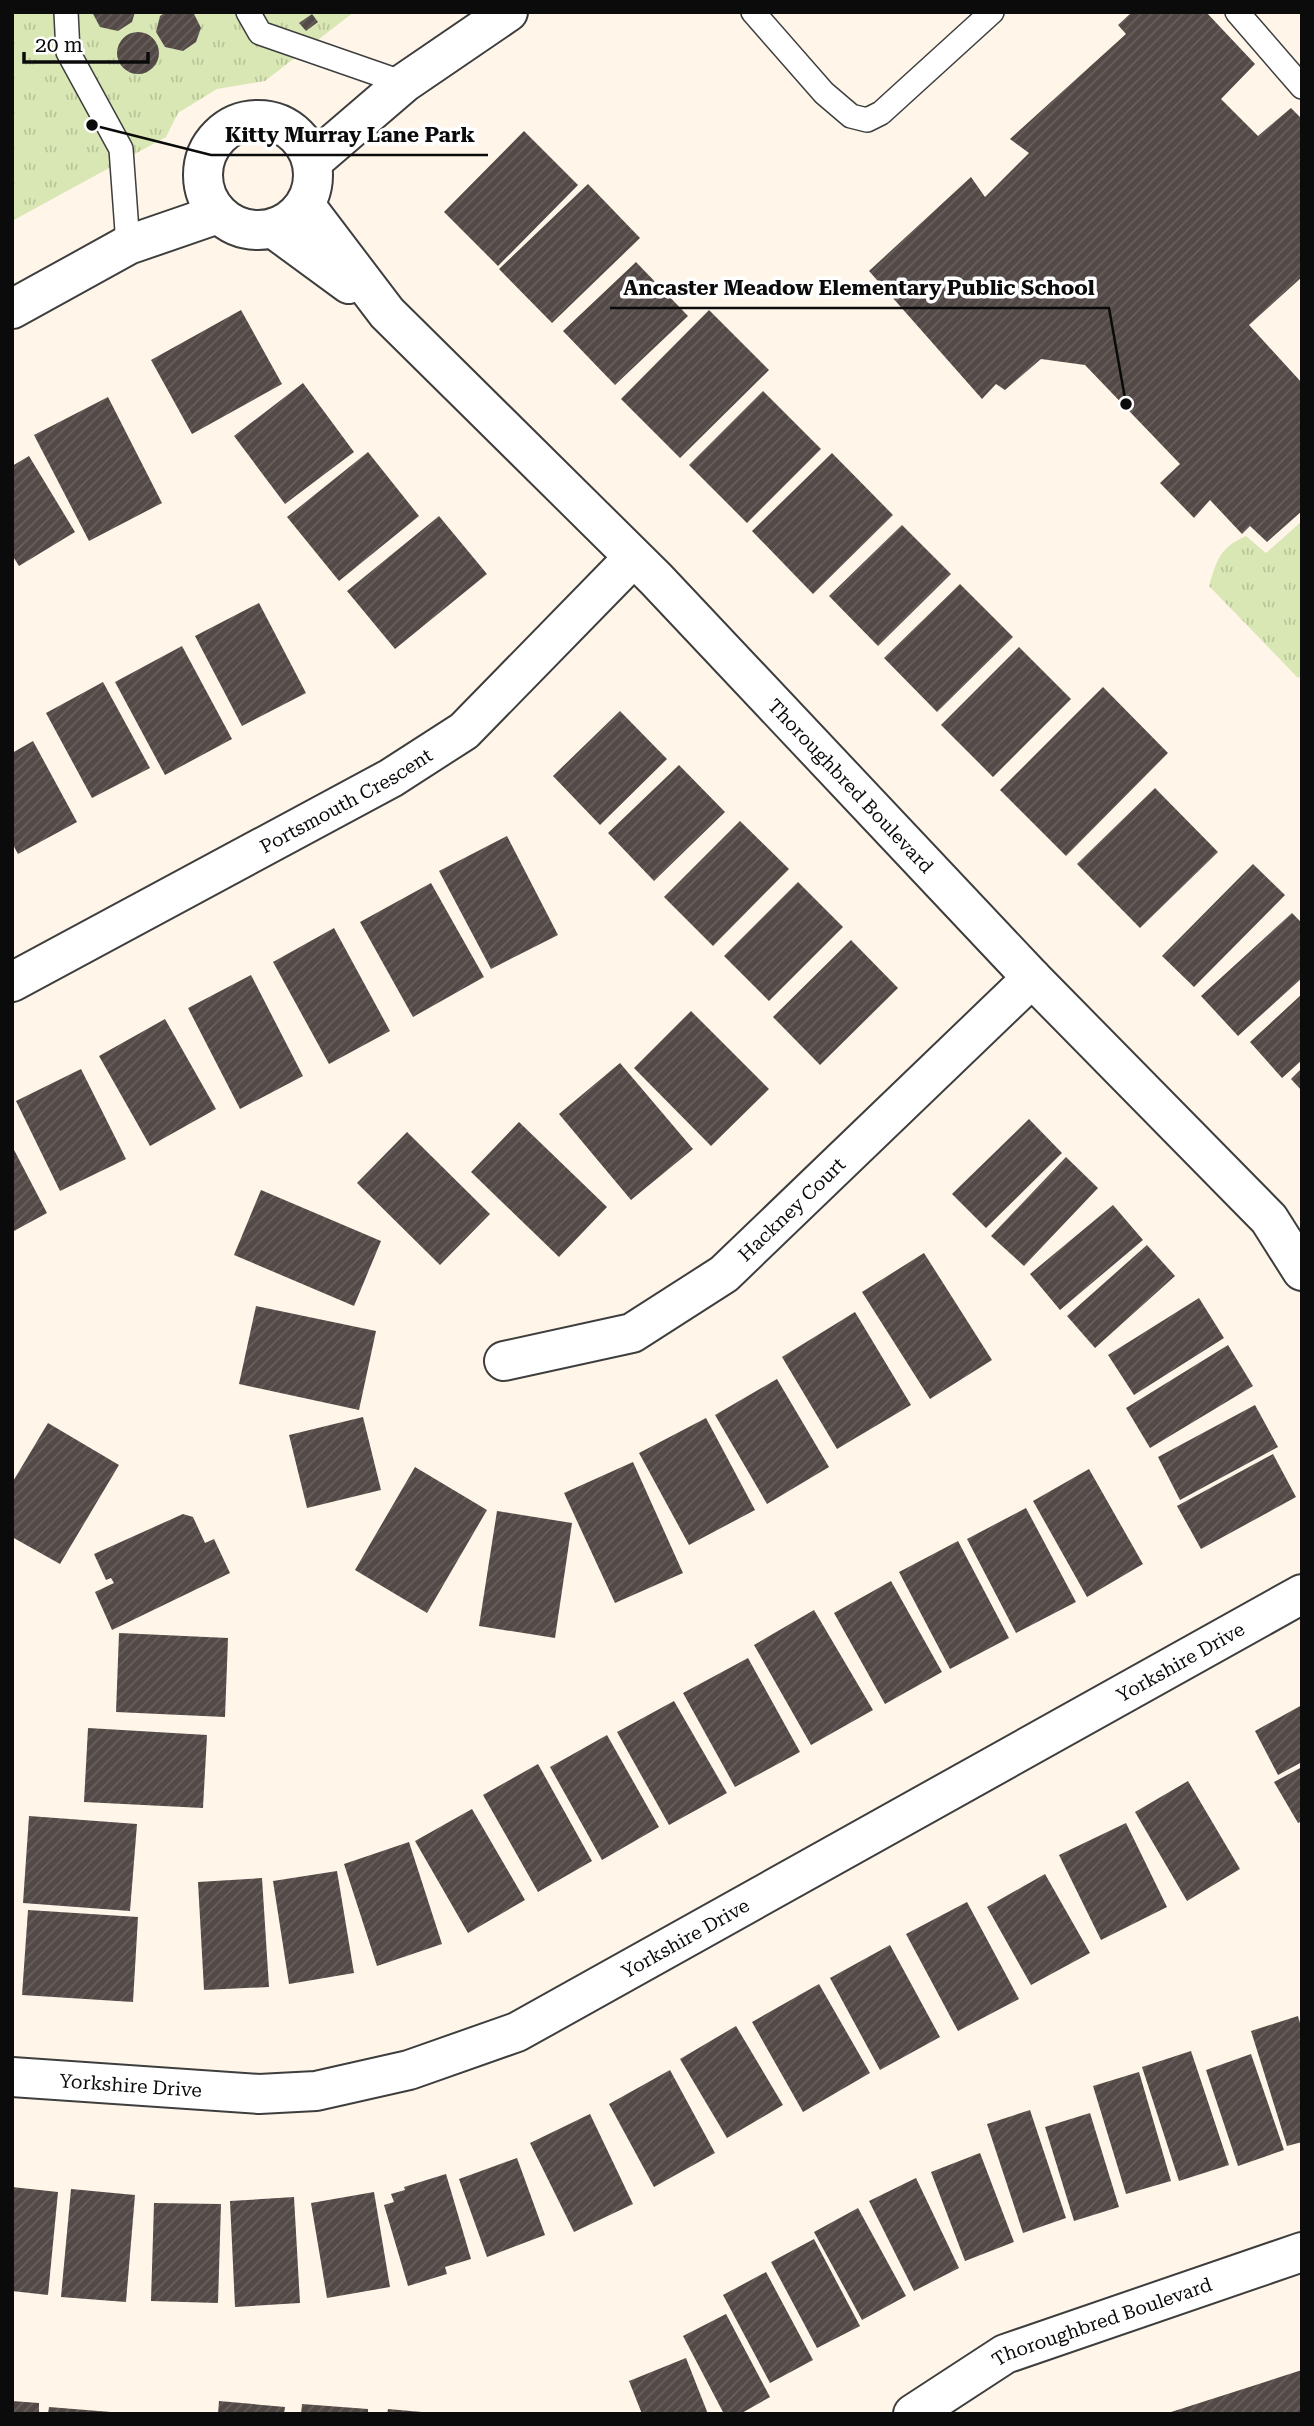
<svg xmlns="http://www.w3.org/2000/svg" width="1314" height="2426" viewBox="0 0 1314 2426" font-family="'Roboto Serif',serif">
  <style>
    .grass { fill: url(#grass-tufts) }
    .building { fill: url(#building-hatch) }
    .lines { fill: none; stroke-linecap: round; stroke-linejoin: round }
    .service-casing { stroke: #3e3e3e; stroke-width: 26 }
    .minor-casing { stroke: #3e3e3e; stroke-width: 42 }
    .service { stroke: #fff; stroke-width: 23 }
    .minor { stroke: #fff; stroke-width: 38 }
    .labels { text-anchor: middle; stroke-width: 7; stroke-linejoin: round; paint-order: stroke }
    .street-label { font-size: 19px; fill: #0b0b0b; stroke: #fff }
    .leader { fill: none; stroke: #0b0b0b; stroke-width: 2.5 }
    .callout-dot { fill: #0b0b0b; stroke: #fff; stroke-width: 2.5 }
    .callout-label { font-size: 21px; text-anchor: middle; font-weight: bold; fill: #0b0b0b; stroke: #fff; stroke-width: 7; stroke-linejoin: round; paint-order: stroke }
  </style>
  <defs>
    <pattern id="grass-tufts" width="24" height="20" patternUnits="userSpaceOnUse" patternTransform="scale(1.75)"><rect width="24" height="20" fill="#d9e7b4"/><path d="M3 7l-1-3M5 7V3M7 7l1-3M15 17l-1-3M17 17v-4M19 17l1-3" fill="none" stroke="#b9c599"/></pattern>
    <pattern id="building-hatch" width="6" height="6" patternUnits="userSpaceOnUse" patternTransform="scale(1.75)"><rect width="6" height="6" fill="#534a47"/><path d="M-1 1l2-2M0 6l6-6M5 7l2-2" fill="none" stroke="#67605d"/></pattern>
  </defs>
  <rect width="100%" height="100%" fill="#fff6e9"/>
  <path class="grass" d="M12,12H354L265,81L217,89L178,113L166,137L12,221Z
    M1302,521V675L1298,678L1209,586C1217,560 1219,548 1246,536L1266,553Z"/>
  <path class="building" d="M92,12H135L132,22L118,31L100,27Z
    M166,12H193L201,28L196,42L183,51L165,47L156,32L160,16Z
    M1132,12H1206L1255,64L1221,99L1258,136L1291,108L1302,119V277L1249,325L1302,383V511L1267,542L1250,526L1242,534L1210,500L1194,518L1160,483L1180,464L1085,365L1041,359L1005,390L996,384L982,399L869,271L971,177L985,197L1029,153L1010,139L1126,34L1118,25Z
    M312,14L318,22L306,31L299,23Z
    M117 53a21 21 0 1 1 42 0a21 21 0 1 1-42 0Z
    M524,131L578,185L498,266L444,212Z
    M588,184L640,238L552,323L499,269Z
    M636,262L688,316L615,385L563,331Z
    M241,310L282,384L192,434L151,360Z
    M709,310L769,370L680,458L621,399Z
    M303,383L354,452L285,504L234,436Z
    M763,391L821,449L747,523L689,465Z
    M108,397L162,503L89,541L34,435Z
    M368,452L419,516L339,581L287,517Z
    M832,453L893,515L813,594L752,531Z
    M29,456L75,532L19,566L12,555V466Z
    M439,516L487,574L395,649L347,591Z
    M902,525L951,574L878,646L829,596Z
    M960,584L1013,637L937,712L884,658Z
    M259,603L306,693L242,726L195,636Z
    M182,646L232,739L165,775L115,682Z
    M1019,647L1071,699L993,777L941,725Z
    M103,682L150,768L92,798L46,713Z
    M1103,687L1168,753L1066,856L1000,790Z
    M620,711L667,759L600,825L553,776Z
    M33,741L77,822L18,854L12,843V753Z
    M679,765L725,812L654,881L608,833Z
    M1155,788L1218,852L1140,928L1077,864Z
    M740,821L789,869L713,946L664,897Z
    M507,836L558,935L491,969L439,871Z
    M1253,864L1285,895L1194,987L1162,956Z
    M798,882L843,927L769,1001L724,956Z
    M431,883L484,977L413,1017L360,922Z
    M1292,913L1302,923V978L1238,1036L1201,996Z
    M334,928L390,1031L329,1064L273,962Z
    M851,940L898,988L820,1065L773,1017Z
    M251,975L303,1076L240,1109L188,1008Z
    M1302,994V1060L1282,1078L1250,1042Z
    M691,1011L769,1089L711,1146L634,1068Z
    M165,1019L216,1109L150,1146L99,1056Z
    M620,1063L693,1149L631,1200L559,1114Z
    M1302,1068V1091L1291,1079Z
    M81,1069L126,1159L60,1191L16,1101Z
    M1029,1119L1062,1153L986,1228L952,1194Z
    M519,1122L607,1207L559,1257L471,1172Z
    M407,1132L490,1214L440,1265L357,1183Z
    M12,1146L47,1213L12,1232Z
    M1066,1157L1098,1188L1024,1266L991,1236Z
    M261,1190L381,1241L354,1306L234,1255Z
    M1113,1205L1143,1240L1060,1310L1030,1274Z
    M1147,1245L1175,1276L1095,1348L1067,1316Z
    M924,1253L992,1360L930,1399L862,1292Z
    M1199,1298L1224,1338L1134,1395L1108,1355Z
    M256,1306L376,1331L359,1410L239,1384Z
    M855,1312L911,1405L837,1449L782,1357Z
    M1228,1345L1253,1386L1150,1448L1126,1408Z
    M777,1379L829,1467L767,1504L715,1415Z
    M1255,1405L1278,1447L1180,1500L1158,1457Z
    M363,1417L381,1490L307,1508L289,1435Z
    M706,1418L755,1510L689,1545L639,1453Z
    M48,1423L119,1465L60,1564L12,1537V1483Z
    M1273,1454L1296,1497L1201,1549L1177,1506Z
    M633,1462L683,1573L615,1603L564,1493Z
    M415,1467L487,1510L427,1613L355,1570Z
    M1089,1469L1143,1564L1087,1597L1033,1501Z
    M1026,1508L1076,1602L1016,1633L967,1539Z
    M497,1511L572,1523L555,1638L479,1626Z
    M183,1514L193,1517L205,1543L214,1539L230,1573L112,1630L95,1592L114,1583L111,1578L106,1580L94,1554Z
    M958,1541L1009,1638L950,1669L899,1572Z
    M891,1581L942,1672L885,1704L834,1613Z
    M814,1610L873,1710L811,1745L754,1645Z
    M119,1633L228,1638L225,1717L116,1712Z
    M748,1658L800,1752L735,1787L683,1693Z
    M674,1701L727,1793L669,1825L617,1732Z
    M1302,1705V1762L1278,1775L1255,1731Z
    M88,1728L207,1735L203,1808L84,1802Z
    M607,1735L659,1827L602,1860L550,1767Z
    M538,1764L592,1861L538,1892L483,1795Z
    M1302,1767V1821L1298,1823L1274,1782Z
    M1188,1781L1240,1869L1187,1901L1135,1812Z
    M472,1809L525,1900L468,1933L415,1841Z
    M29,1816L137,1824L130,1911L23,1903Z
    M1126,1823L1167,1907L1101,1940L1059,1855Z
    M409,1842L442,1944L377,1966L344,1864Z
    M337,1871L354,1973L289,1984L273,1881Z
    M1045,1874L1090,1953L1031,1985L987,1907Z
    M262,1878L269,1987L204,1990L198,1882Z
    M967,1902L1019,1999L958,2031L906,1934Z
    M28,1910L138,1917L133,2002L22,1995Z
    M890,1945L940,2037L880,2070L830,1978Z
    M819,1984L870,2073L803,2112L752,2022Z
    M1298,2016L1302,2030V2142L1287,2146L1251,2031Z
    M736,2026L783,2105L727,2138L680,2059Z
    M1191,2051L1229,2165L1179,2181L1142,2067Z
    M1251,2054L1284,2150L1238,2166L1206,2070Z
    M670,2070L715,2153L654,2187L609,2104Z
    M1139,2072L1171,2181L1126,2194L1093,2086Z
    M1030,2110L1066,2218L1023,2233L987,2124Z
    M1090,2113L1119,2207L1074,2221L1045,2127Z
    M590,2114L633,2204L574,2232L530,2143Z
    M980,2153L1014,2242L965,2261L931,2172Z
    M517,2158L545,2235L487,2257L459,2179Z
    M446,2174L471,2259L445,2267L447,2274L408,2286L384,2205L394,2202L391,2194L405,2190L404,2187Z
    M916,2178L959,2268L914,2291L869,2201Z
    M12,2187L58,2192L48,2295L12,2291Z
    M71,2189L135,2195L126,2302L61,2297Z
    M374,2192L390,2287L327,2298L311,2203Z
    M294,2197L300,2303L235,2307L230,2201Z
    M154,2203L221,2204L218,2303L151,2301Z
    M858,2208L906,2296L862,2320L814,2232Z
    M814,2239L860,2326L817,2348L771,2262Z
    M766,2272L813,2360L770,2383L723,2295Z
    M726,2314L770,2397L740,2414H724L683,2336Z
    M686,2358L708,2414H642L629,2381Z
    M1302,2370V2414H1168V2413Z
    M12,2401L39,2403V2414H12Z
    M219,2401L285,2407L284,2414H218Z
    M302,2404L368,2409V2414H301Z
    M49,2407L111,2412V2414H48Z
    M388,2409L422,2412V2414H387Z"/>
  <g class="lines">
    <defs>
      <path id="service" d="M66,12L68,52L121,149L128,245
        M248,12L260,33L404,83
        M753,12L824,93L851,116L867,120L881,113L992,12
        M1237,12L1302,87"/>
      <g id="minor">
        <circle cx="258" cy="175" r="55"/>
        <path d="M312,162L404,83L508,12"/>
        <path id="s1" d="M305,205L387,313L656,579L1032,978L1269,1219L1302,1271"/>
        <path d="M274,229L349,284"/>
        <path d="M12,309L128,245L218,214"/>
        <path id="s2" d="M12,982L391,778L464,731L633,558"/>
        <path id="s3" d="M504,1361L632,1333L724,1274L1032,978"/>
        <path id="s4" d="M12,2077L259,2094L316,2091L409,2070L517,2032L1302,1594"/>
        <path id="s5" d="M913,2414L1005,2354L1302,2252"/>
      </g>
    </defs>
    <use href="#service" class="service-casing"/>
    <use href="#minor" class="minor-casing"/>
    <use href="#service" class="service"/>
    <use href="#minor" class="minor"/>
  </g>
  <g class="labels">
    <g class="street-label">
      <text dy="7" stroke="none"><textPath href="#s1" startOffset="798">Thoroughbred Boulevard</textPath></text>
      <text dy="7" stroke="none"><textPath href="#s2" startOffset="380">Portsmouth Crescent</textPath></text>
      <text dy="7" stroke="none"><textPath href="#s3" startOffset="334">Hackney Court</textPath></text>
      <text dy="7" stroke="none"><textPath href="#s4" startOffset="1274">Yorkshire Drive</textPath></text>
      <text dy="7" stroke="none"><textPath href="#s4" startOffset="707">Yorkshire Drive</textPath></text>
      <text dy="7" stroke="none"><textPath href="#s4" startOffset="119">Yorkshire Drive</textPath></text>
      <text dy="7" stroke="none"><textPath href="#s5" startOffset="212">Thoroughbred Boulevard</textPath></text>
    </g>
  </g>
  <path class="leader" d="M92 125L211 155H488M1126 404L1109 308H610"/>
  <g class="callout-dot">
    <circle cx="92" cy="125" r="7"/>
    <circle cx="1126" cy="404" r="7"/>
  </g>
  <g class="callout-label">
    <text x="350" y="142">Kitty Murray Lane Park</text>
    <text x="859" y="295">Ancaster Meadow Elementary Public School</text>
  </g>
  <rect width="1314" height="2426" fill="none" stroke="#0b0b0b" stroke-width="28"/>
  <path d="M24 52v10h124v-10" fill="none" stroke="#0b0b0b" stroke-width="3.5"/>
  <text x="35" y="52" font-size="21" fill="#0b0b0b" stroke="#ffffff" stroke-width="5" paint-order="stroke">20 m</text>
</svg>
